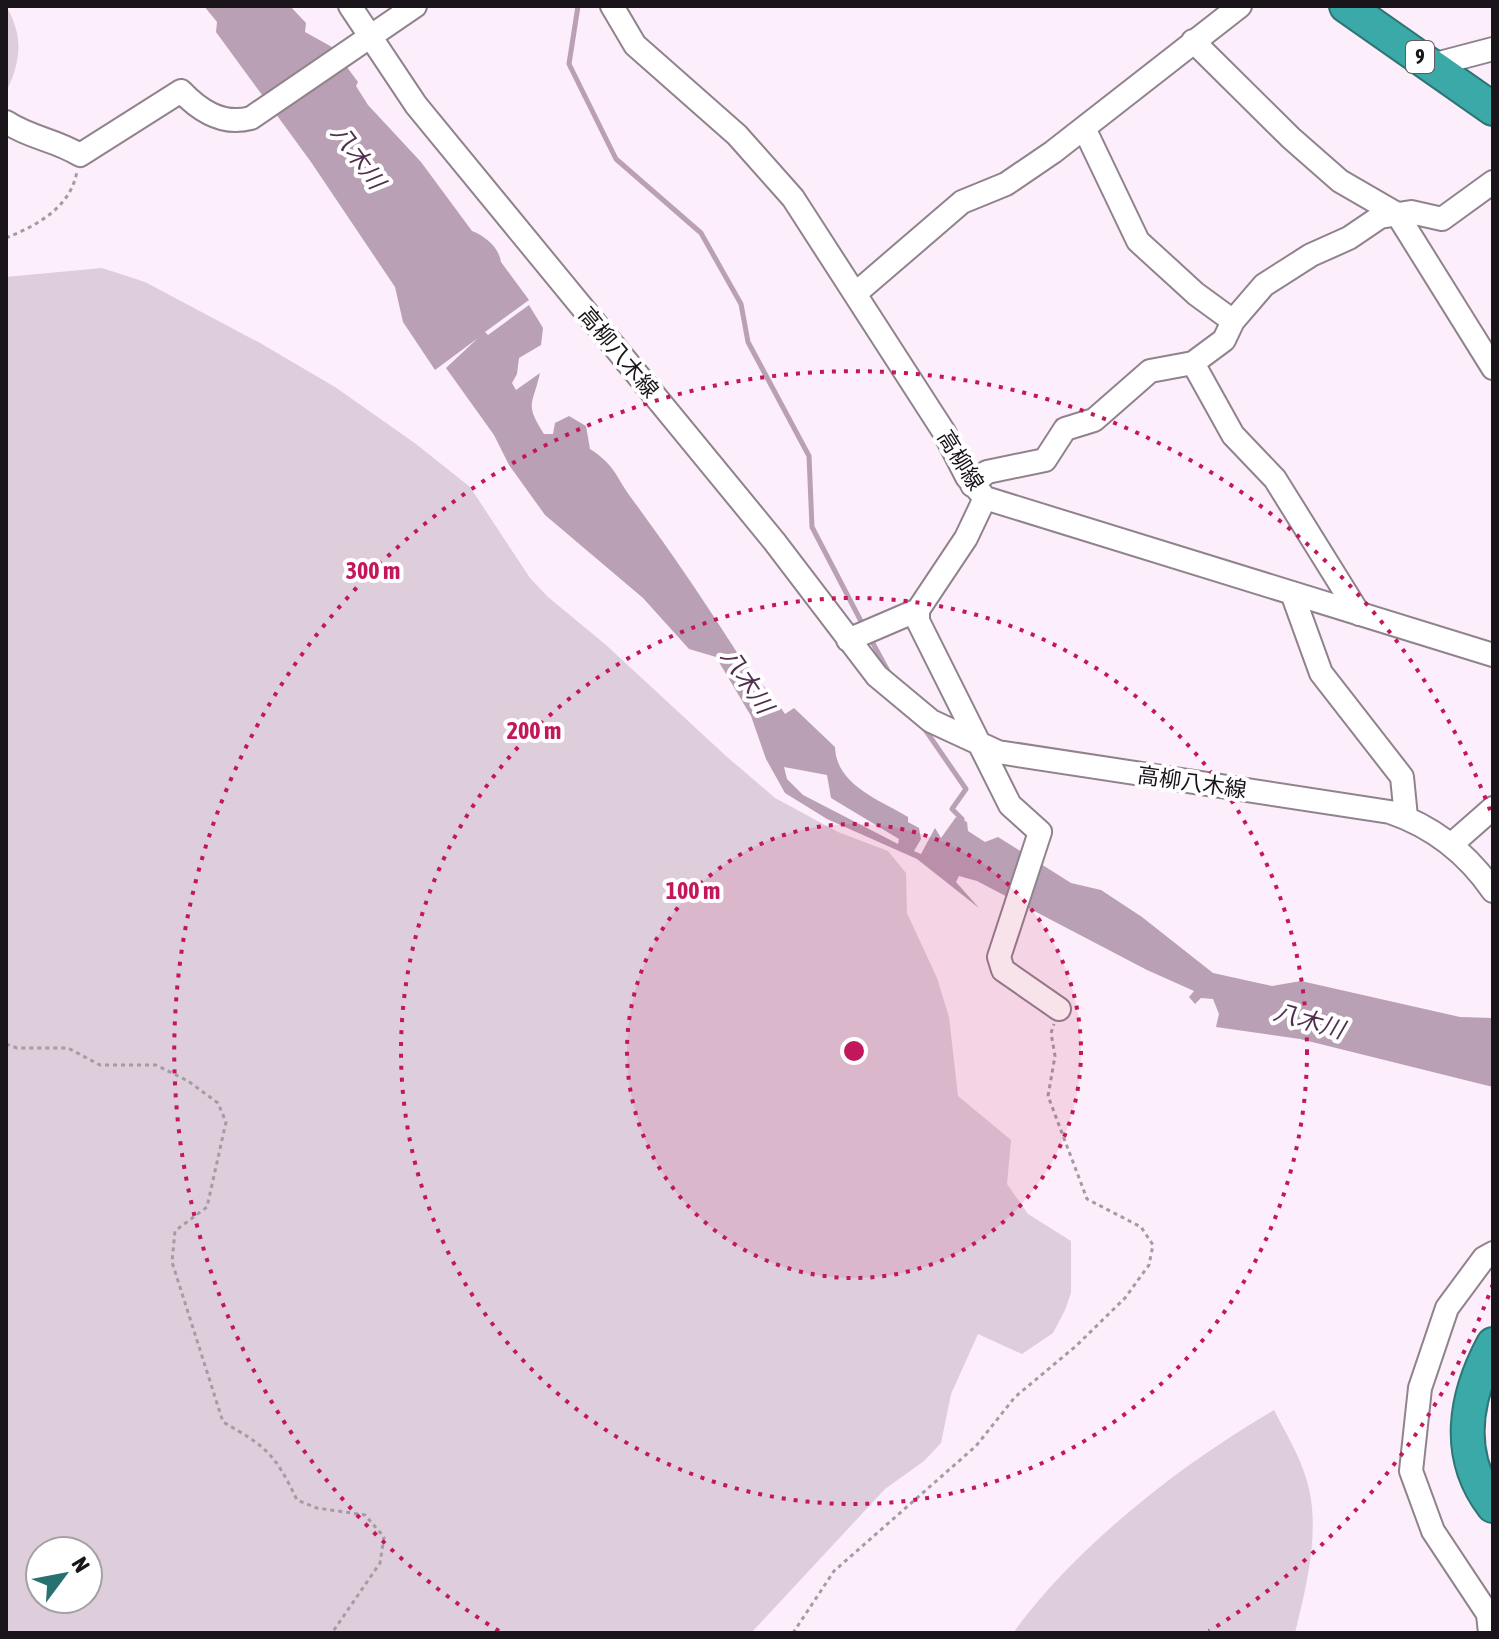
<svg xmlns="http://www.w3.org/2000/svg" width="1499" height="1639" viewBox="0 0 1499 1639" font-family="'Asap Condensed','Noto Sans JP',sans-serif">
  <style>
    .green { fill: #decddb; fill-rule: evenodd }
    .water { fill: #b9a0b5; fill-rule: evenodd }
    .lines { fill: none; stroke-linecap: round; stroke-linejoin: round }
    .stream { stroke: #b9a0b5; stroke-width: 5 }
    .minor-casing { stroke: #90838e; stroke-width: 26 }
    .highway-casing { stroke: #2f7576; stroke-width: 36 }
    .path { stroke: #a59ba4; stroke-width: 3; stroke-dasharray: 4 4; stroke-linecap: butt }
    .minor { stroke: #fff; stroke-width: 22 }
    .highway { stroke: #3ba9a7; stroke-width: 32 }
    .ring { fill: none; stroke: #c2185b; stroke-width: 4; stroke-dasharray: 4 8 }
    .labels { text-anchor: middle; stroke-width: 8; stroke-linejoin: round; paint-order: stroke }
    .shield { fill: #fff; stroke: #5f5b5f; stroke-width: 2 }
    .shield-label { font-size: 20px; font-weight: bold; fill: #1a151a }
    .street-label { font-size: 22px; fill: #1a151a; stroke: #fff }
    .water-label { font-size: 24px; font-style: italic; fill: #532f4f; stroke: #fff }
    .centre { fill: #c2185b; stroke: #fff; stroke-width: 4 }
    .ring-label { font-size: 24px; text-anchor: middle; font-weight: bold; fill: #c2185b; stroke: #fff; stroke-width: 8; stroke-linejoin: round; paint-order: stroke }
  </style>
  <rect width="100%" height="100%" fill="#fceefa"/>
  <path class="green" d="M6,6C24,36 21,62 6,92Z
    M102,268L145,282L260,343L335,387L416,444L470,487L530,578L548,597L606,645L726,756L775,798L838,832L888,851L906,873L907,913L937,978L949,1017L958,1096L1011,1140L1007,1184L1028,1214L1071,1241V1293L1065,1310L1053,1333L1022,1354L978,1334L951,1394L941,1443L924,1461L885,1489L751,1633H6V277ZM40,1551H88V1599H40Z
    M1274,1410C1284,1430 1297,1451 1304,1472C1323,1523 1307,1583 1295,1633H1013C1076,1546 1181,1464 1274,1410Z"/>
  <path class="water" d="M204,6H290L306,23L305,32L332,47L358,82L356,86L368,105L421,162L472,231C485,236 499,247 501,262L529,300L485,332L488,335L529,305L543,328L541,345L519,358L517,374L512,383L516,390L540,373C533,405 524,403 544,434H553L555,423L569,416L586,426L590,449C616,466 615,476 632,499C669,549 703,599 736,651C750,673 770,691 785,714L794,708L835,747C836,785 880,800 908,817V822L919,828L921,839L914,851L921,854L935,828L941,838L956,817L967,822L968,831L985,842L998,837L1071,883L1101,890L1142,917L1213,973L1272,986L1301,981L1460,1017L1493,1018V1087L1300,1039L1216,1027L1219,1014L1213,999L1201,998L1195,1004L1189,997L1194,991L1147,970L977,881L959,876L956,882L979,908L917,859L827,819L785,793L766,759L751,716L716,657L689,649L643,598L545,515L509,465L494,435L446,368L478,338L435,370L403,322L395,287L311,162L216,32L217,22ZM784,767L827,775L831,798L899,839L898,844L803,795L787,779Z"/>
  <g class="lines">
    <path class="stream" d="M578,6L569,64L616,159L701,233L741,304L748,342L809,456L812,527L864,627
      M869,636L889,673
      M924,728L966,789L952,809L962,819V825"/>
    <defs>
      <path id="minor" d="M350,6L416,105L774,541L877,676L931,721L998,752L1390,812C1434,827 1467,853 1493,891
        M612,6L635,45L737,135L793,198L944,432L967,477L985,498L1493,655
        M1193,41L1291,138L1340,181L1397,214L1493,368
        M1432,65L1493,49
        M6,122C32,139 54,139 80,155L181,91C199,110 222,126 251,118L415,6
        M1084,128L1138,241L1196,294L1233,321
        M855,294L962,202L1006,184L1053,152L1240,6
        M1193,363L1233,435L1275,479L1359,614
        M972,485L987,472L1045,460L1065,429L1094,420L1150,371L1193,363L1224,340L1233,321L1264,285L1311,255L1349,238L1380,217L1411,212L1442,219L1493,182
        M985,498L966,538L918,610V621L1010,805L1040,832L999,957L1003,970L1059,1009
        M1292,593L1321,673L1402,777L1406,817
        M848,640L918,610
        M1452,844L1493,808
        M1490,1633L1488,1614L1433,1531L1411,1471L1420,1388L1447,1308L1484,1258L1493,1253"/>
      <path id="highway" d="M1346,6L1493,109
        M1493,1344C1465,1396 1454,1455 1493,1506"/>
    </defs>
    <use href="#minor" class="minor-casing"/>
    <use href="#highway" class="highway-casing"/>
    <path class="path" d="M6,238C38,225 71,207 77,171
      M6,1044L17,1048H68L100,1065H156L188,1081L218,1103L226,1122L207,1207L175,1231L172,1262L223,1422C267,1447 275,1454 297,1500L317,1508L365,1515L384,1537L380,1563L332,1633
      M793,1633L834,1571L976,1446L1015,1397L1076,1346L1125,1298L1149,1265L1153,1245L1141,1227L1087,1199L1048,1096L1055,1056L1051,1033L1054,1024"/>
    <use href="#minor" class="minor"/>
    <use href="#highway" class="highway"/>
  </g>
  <circle cx="854" cy="1051" r="227" fill="#c2185b" fill-opacity=".12"/>
  <g class="ring">
    <circle cx="854" cy="1051" r="227"/>
    <circle cx="854" cy="1051" r="453"/>
    <path d="M1493 1284A680 680 0 0 1 1209 1631M499 1631A680 680 0 1 1 1493 818"/>
  </g>
  <g class="labels">
    <rect class="shield" x="1406" y="41" width="28" height="32" rx="6"/>
    <g class="shield-label">
      <text x="1420" y="64">9</text>
    </g>
    <g class="street-label">
      <text transform="translate(619 352) rotate(50)" y="8">高柳八木線</text>
      <text transform="translate(961 460) rotate(58)" y="8">高柳線</text>
      <text transform="translate(1192 782) rotate(8)" y="8">高柳八木線</text>
    </g>
    <g class="water-label">
      <text transform="translate(358 157) rotate(54)" y="8">八木川</text>
      <text transform="translate(747 681) rotate(56)" y="8">八木川</text>
      <text transform="translate(1309 1021) rotate(16)" y="8">八木川</text>
    </g>
  </g>
  <circle cx="854" cy="1051" r="12" class="centre"/>
  <g class="ring-label">
    <text x="373" y="579">300 m</text>
    <text x="534" y="739">200 m</text>
    <text x="693" y="899">100 m</text>
  </g>
  <rect width="1499" height="1639" fill="none" stroke="#1a151a" stroke-width="16"/>
  <g transform="translate(64 1575) rotate(58)"><circle r="38" fill="#ffffff" stroke="#a3a1a3" stroke-width="2"/>
  <path d="M0-6L14 30L0 20L-14 30Z" fill="#277170"/>
  <text y="-12" font-size="22" font-weight="bold" text-anchor="middle" fill="#1a151a">N</text>
  </g>
</svg>
